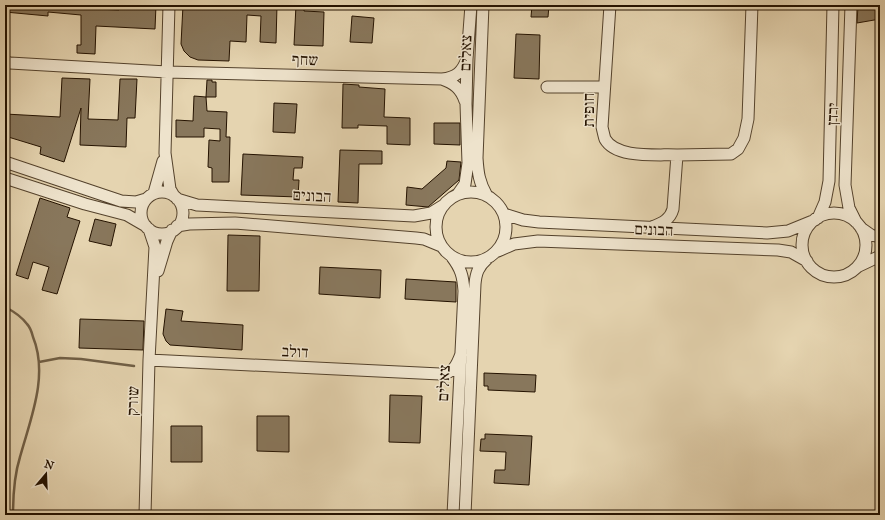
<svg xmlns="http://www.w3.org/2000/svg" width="885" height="520" viewBox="0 0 885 520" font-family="'IM FELL Great Primer','Frank Ruhl Libre',serif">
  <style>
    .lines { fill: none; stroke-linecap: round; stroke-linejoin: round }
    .stream { stroke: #705f46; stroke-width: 2.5 }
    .building { fill: #88775c; stroke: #241200 }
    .minor-casing { stroke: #54422c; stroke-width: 13 }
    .minor { stroke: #eee3cc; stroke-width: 11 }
    .labels { text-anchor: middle; stroke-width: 3; stroke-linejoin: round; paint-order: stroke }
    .street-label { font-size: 16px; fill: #241200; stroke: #eee3cc }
  </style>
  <rect width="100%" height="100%" fill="#e5d4b0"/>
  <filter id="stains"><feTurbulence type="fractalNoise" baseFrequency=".005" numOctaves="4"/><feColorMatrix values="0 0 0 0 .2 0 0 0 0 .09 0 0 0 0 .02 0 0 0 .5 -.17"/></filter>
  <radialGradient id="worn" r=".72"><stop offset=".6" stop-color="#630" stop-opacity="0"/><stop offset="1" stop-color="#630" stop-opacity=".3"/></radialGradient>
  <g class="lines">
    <path class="stream" d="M5,307C13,311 21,316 27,324C30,327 32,333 33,337C49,376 30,420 20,457C14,476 13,495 13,515
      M39,362L60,358L81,359L134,366"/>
  </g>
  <path class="building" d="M5,5H96V9L119,10V5H156L155,29L96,26L95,54L77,53V45H81V15L48,12V16L5,12Z
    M183,5H277L276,43L260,42L261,16L247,15L246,42L230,41L229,61L198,60L190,57L184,51L181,44Z
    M296,5H304V11L324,12L323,46L294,45Z
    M532,5H549L548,17H531Z
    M858,5H880V19L857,23Z
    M352,16L374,18L372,43L350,42Z
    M516,34L540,35L539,79L514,78Z
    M62,78L90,79L88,119L118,120L120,79H137L135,118H127L126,147L80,145L81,108L64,162L40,154L41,147L5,136V114L60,117Z
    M207,80H212V82H216V97H206Z
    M343,84L359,85V87L385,89L384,117L410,118V145L387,144V126L358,125V128H342Z
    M194,96L206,97L207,111L227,112L226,137H230L229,182H212V168L208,167L209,140L220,141V129L204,128V137H176V120L193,121Z
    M274,103L297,104L295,133L273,132Z
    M434,123H460V145L434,144Z
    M340,150L382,151V164H359L358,203L338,202Z
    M243,154L303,157L302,168H294L293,180H299L298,197L241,195Z
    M447,161L461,162L459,180L428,207L406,205L407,187L422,189L446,168Z
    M40,198L70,208L67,217L80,221L57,294L42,290L49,267L33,262L28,279L16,275Z
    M95,219L116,224L111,246L89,241Z
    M228,235L260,236L259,291H227Z
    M320,267L381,270L380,298L319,294Z
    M406,279L456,282V302L405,299Z
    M166,309L183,311L181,321L243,325L242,350L170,345L166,341L163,334Z
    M80,319L144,321L143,350L79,348Z
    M484,373L536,375L535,392L488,390V386H484Z
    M390,395L422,396L420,443L389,442Z
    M257,416H289V452L257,451Z
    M171,426H202V462H171Z
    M485,434L532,436L529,485L494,483L495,470H505L506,452L480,451L481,439H485Z"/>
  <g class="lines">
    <defs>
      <path id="minor" d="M169,5L165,153L170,189L174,196
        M483,5L477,158C478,173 479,182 487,196
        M610,5L602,127C603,131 604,136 605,139C616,159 658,154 677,155L673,209C670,220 662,223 652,227
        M851,5L845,185L849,208L856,222
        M5,62L10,63L167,72L442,79C457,77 462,72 467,59
        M442,79C454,83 461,89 465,101
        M547,87H604
        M677,155L731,154L738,149L744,138L748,119L752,5
        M5,162L121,201L136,202L146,199
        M5,178L85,204L127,215L146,226
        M436 227a35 35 0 1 1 70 0a35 35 0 1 1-70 0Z
        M141 213a21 21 0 1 1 42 0a21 21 0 1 1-42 0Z
        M154,193L163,161
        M458,194L465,184L468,163L466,104L467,59L471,5
        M177,199L197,205L414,216L431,213L444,205
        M802 245a32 32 0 1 1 64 0a32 32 0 1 1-64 0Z
        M504,214L523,220L539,222L767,233L788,231L815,220
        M818,218L825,202L829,181L833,5
        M177,226L189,224L235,223L416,238L424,239L441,246
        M861,228L871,235L880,237
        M498,251L514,244L538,241L778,250L791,252L807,261
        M452,257C461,269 463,276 464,291L453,515
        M859,266L880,256
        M158,271L167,241L172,230
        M149,360L440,374C453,374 457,365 461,354
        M145,515L149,360L155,247L149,229
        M465,515L475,284C476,273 478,267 487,259"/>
    </defs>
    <use href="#minor" class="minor-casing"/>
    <use href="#minor" class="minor"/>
  </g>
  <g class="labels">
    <g class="street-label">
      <text transform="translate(465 53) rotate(-88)" y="6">צאלים</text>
      <text transform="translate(305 59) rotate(2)" y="6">שחף</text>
      <text transform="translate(588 110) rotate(-90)" y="6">חופית</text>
      <text transform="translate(832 114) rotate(-88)" y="6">ירדן</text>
      <text transform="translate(312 195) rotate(3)" y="6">הבונים</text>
      <text transform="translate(654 229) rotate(2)" y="6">הבונים</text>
      <text transform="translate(295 351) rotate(3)" y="6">דולב</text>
      <text transform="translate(443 383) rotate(-87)" y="6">צאלים</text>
      <text transform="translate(132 401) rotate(-88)" y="6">שורק</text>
    </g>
  </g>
  <rect width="885" height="520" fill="none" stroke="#e5d4b0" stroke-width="20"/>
  <rect x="6" y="6" width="873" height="508" fill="none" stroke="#241200" stroke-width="2"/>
  <rect x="10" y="10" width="865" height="500" fill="none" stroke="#241200"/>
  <g transform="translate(46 474) rotate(19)" stroke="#eee3cc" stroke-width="3" paint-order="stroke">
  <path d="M0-3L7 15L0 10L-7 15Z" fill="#241200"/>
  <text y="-6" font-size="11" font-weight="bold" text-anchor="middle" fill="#241200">N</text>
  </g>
  <rect width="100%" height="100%" filter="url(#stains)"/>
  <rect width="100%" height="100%" fill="url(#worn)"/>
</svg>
